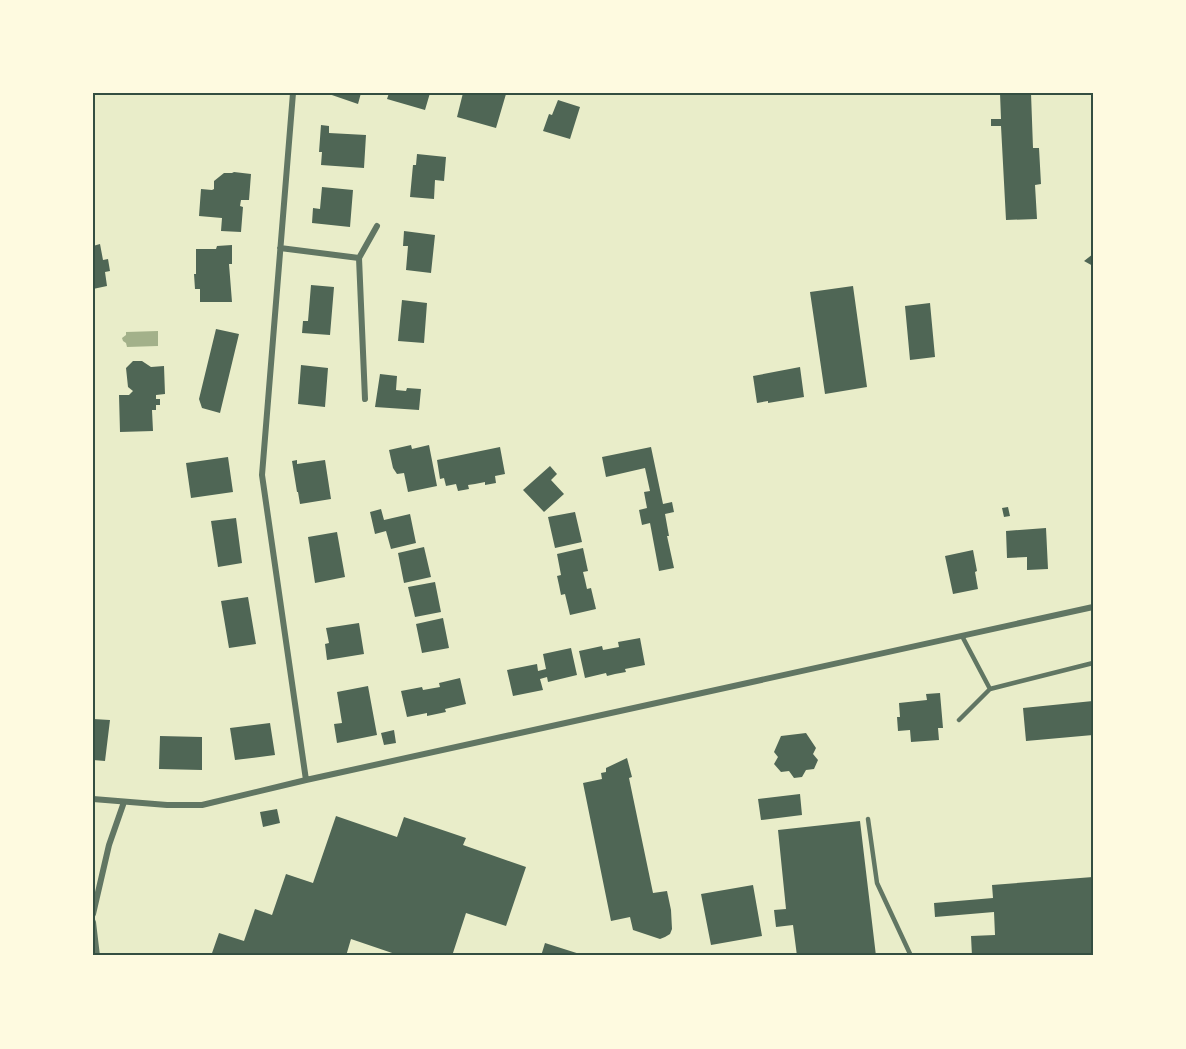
<svg xmlns="http://www.w3.org/2000/svg" width="1186" height="1049" viewBox="0 0 1186 1049" font-family="Arial,sans-serif">
  <style>
    .water { fill: #a3b18a }
    .building { fill: #4f6655 }
    .lines { fill: none; stroke-linecap: round; stroke-linejoin: round }
    .service { stroke: #617663; stroke-width: 4.5 }
    .minor { stroke: #617663; stroke-width: 6 }
    .neatline { fill: none; stroke: #344e41; stroke-width: 2 }
  </style>
  <rect width="100%" height="100%" fill="#e9edc9"/>
  <path class="water" d="M158,331V346L127,347L126,343L123,341L122,338L126,335V332Z"/>
  <path class="building" d="M326,93H361L358,104Z
    M389,93H430L425,110L387,99Z
    M463,93L506,94L496,128L457,117Z
    M1000,93H1031L1033,148H1039L1041,184L1035,185L1037,219L1006,220L1001,126H991V119H1001Z
    M558,100L580,107L570,139L543,131L549,114L552,115Z
    M321,125L329,126V133L366,135L364,168L321,165L322,152H319Z
    M417,154L446,157L444,181L435,180L434,199L410,197L413,165H416Z
    M234,172L251,174L249,200H241L240,206L243,207L241,232L221,231L222,218L199,216L201,189L212,190L214,189V181L224,173H232Z
    M322,187L353,190L350,227L312,223L313,208L320,209Z
    M404,231L435,235L431,273L406,270L408,246H403Z
    M100,244L103,260L108,259L110,271L105,272L107,286L93,289V246Z
    M232,245V264H229L232,302H200V289H195L194,274H196V249H216L217,246Z
    M1093,254V266L1084,261Z
    M311,285L334,287L330,335L302,333L303,321H308Z
    M853,286L867,387L825,394L810,292Z
    M402,300L427,303L424,343L398,341Z
    M930,303L935,357L910,360L905,306Z
    M216,329L239,334L220,413L202,408L199,399Z
    M133,361H142L151,367L164,366L165,394L156,395V399H160V405H156V410H152L153,431L120,432L119,395H129L133,391L128,387L126,368Z
    M301,365L328,368L325,407L298,404Z
    M800,367L804,397L768,403V401L757,403L753,376Z
    M380,374L397,376L396,390L406,391L407,388L421,389L419,410L375,407Z
    M411,445L412,449L429,445L437,486L408,492L404,473L397,474L393,468L389,450Z
    M500,447L505,474L495,476L496,483L485,485V482L475,484L468,485L469,489L458,491L456,484L446,486L444,478L440,479L437,460Z
    M651,447L663,504L672,502L674,512L665,514L669,536H667L674,568L659,571L650,523L642,525L639,510L647,508L644,492L650,491L645,468L606,477L602,457Z
    M228,457L233,492L191,498L186,463Z
    M297,460V464L325,460L331,499L300,504L298,492H297L292,461Z
    M550,466L557,474L551,480L564,494L544,512L523,490Z
    M1008,507L1010,516L1004,517L1002,508Z
    M381,509L384,520L410,514L416,543L391,549L386,531L375,534L370,512Z
    M575,512L582,542L555,548L548,517Z
    M236,518L242,563L218,567L211,521Z
    M1046,528L1048,569L1027,570V557L1007,558L1006,531Z
    M337,532L345,577L315,583L308,537Z
    M424,547L431,577L404,583L398,553Z
    M583,548L588,571L583,572L585,580L587,589L591,588L596,609L570,615L565,594L561,595L559,585L557,576L561,575L557,554Z
    M973,550L977,571L975,572L978,589L953,594L945,556Z
    M435,582L441,612L415,617L408,587Z
    M248,597L256,644L229,648L221,601Z
    M443,618L449,648L422,653L416,624Z
    M359,623L364,654L327,660L325,644L329,643L326,628Z
    M640,638L645,665L625,669L626,672L615,674L607,676L606,673L585,678L579,651L602,646L603,650L619,647L618,642Z
    M571,648L577,675L548,682L547,677L540,679L543,690L513,696L507,670L537,664L538,671L546,669L543,654Z
    M460,678L466,704L445,709L446,712L427,716V713L407,717L401,691L422,687L423,690L440,687L439,683Z
    M368,686L377,735L337,743L334,724L342,723L337,692Z
    M940,693L943,728H938L939,740L911,742L910,730L898,731L897,717H900L899,703L927,700L926,694Z
    M1093,701V735L1026,741L1023,708Z
    M93,719L110,720L105,761L93,760Z
    M270,723L275,755L235,760L230,728Z
    M394,730L396,743L384,745L381,733Z
    M806,733L816,748L813,754L818,760L814,769L806,770L802,777L794,778L789,771L781,772L774,764L778,757L774,752L781,736Z
    M160,736L202,737V770L159,769Z
    M627,758L632,777L629,778L653,893L667,891L671,910L672,929L670,934L665,937L660,939L633,930L630,917L611,921L583,783L602,779L601,773L606,772V768Z
    M800,794L802,815L761,820L758,799Z
    M277,809L280,823L263,827L260,812Z
    M336,816L397,837L404,817L466,838L463,845L526,867L506,926L466,913L452,956H401L351,939L346,956H211L219,933L244,941L255,909L272,915L286,874L313,883Z
    M860,821L876,956H797L793,925L776,927L774,910L786,909L778,830Z
    M1093,877V956H972L971,936L995,935L994,912L935,917L934,903L993,898L992,885Z
    M753,885L762,936L711,945L701,894Z
    M545,943L586,956H541Z"/>
  <g class="lines">
    <path class="service" d="M962,636L990,689L1093,663
      M959,720L990,689
      M868,819L877,883L911,956"/>
    <path class="minor" d="M293,93L262,475L306,780
      M280,248L359,258L365,399
      M359,258L377,226
      M93,799L167,805H202L306,780L1093,607
      M93,914L109,845L124,802
      M93,922L97,956"/>
  </g>
  <rect width="1186" height="1049" fill="none" stroke="#fefae0" stroke-width="189"/>
  <rect x="94" y="94" width="998" height="860" class="neatline"/>
</svg>
